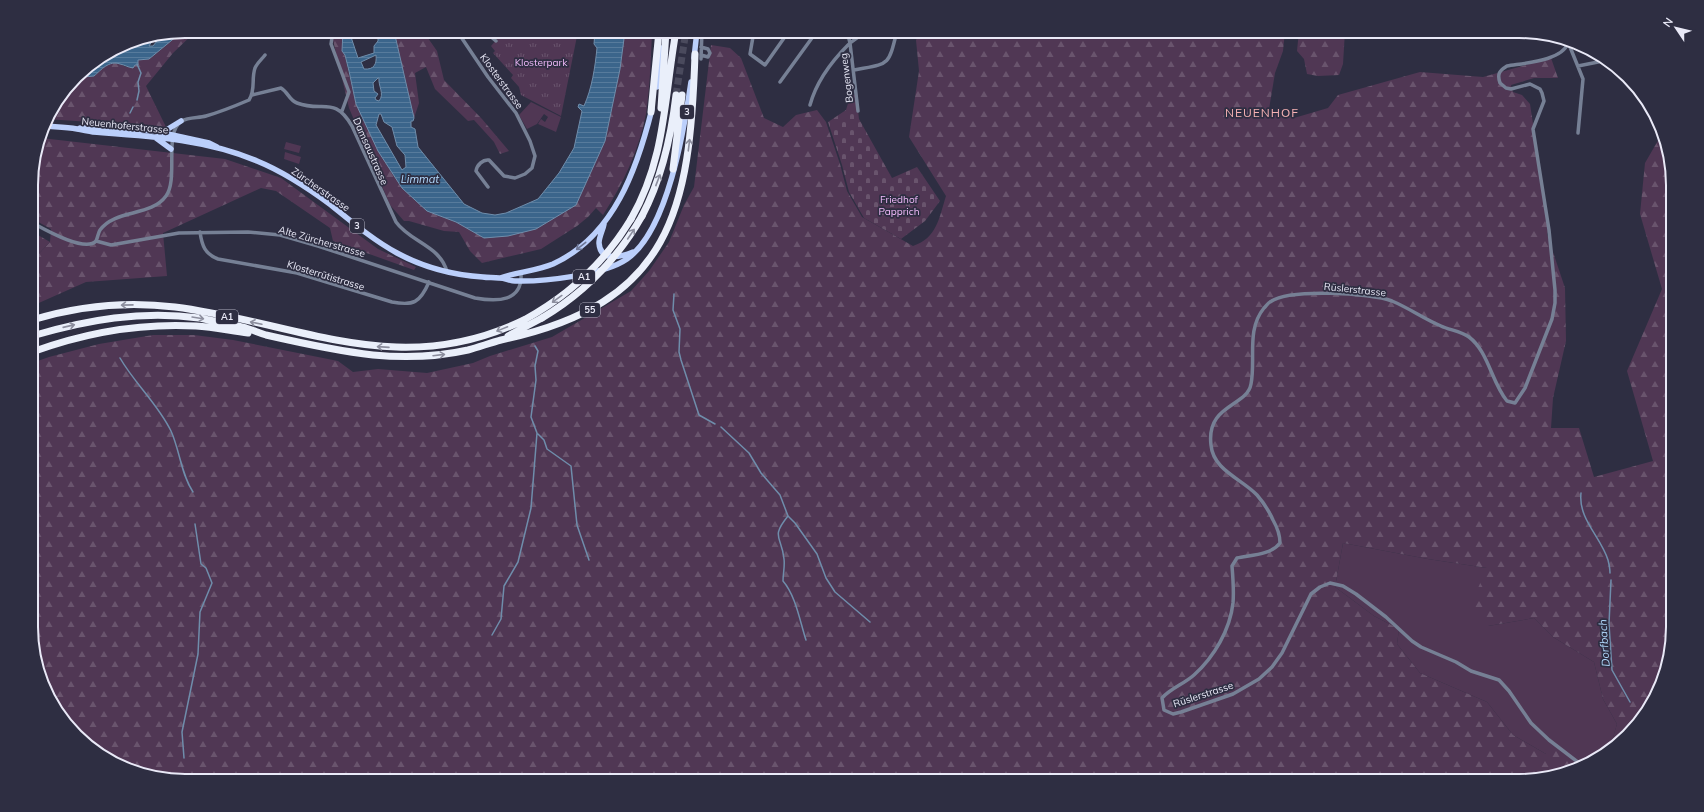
<svg xmlns="http://www.w3.org/2000/svg" width="1704" height="812" viewBox="0 0 1704 812" font-family="Mulish,sans-serif">
  <style>
    .green { fill: #503754 }
    .forest { fill: url(#forest-firs) }
    .cemetery { fill: url(#cemetery-stones) }
    .park { fill: url(#park-tufts) }
    .water { fill: url(#water-rules); stroke: #6f8dab; fill-rule: evenodd }
    .lines { fill: none; stroke-linecap: round; stroke-linejoin: round }
    .stream { stroke: #6f8dab; stroke-width: 1.5 }
    .highway-tunnel { stroke: #4a4a5d; stroke-width: 7; stroke-dasharray: 7 3.5; stroke-linecap: butt }
    .street { stroke: #768095; stroke-width: 3.5 }
    .primary { stroke: #bbcffb; stroke-width: 5.5 }
    .highway { stroke: #eaeffa; stroke-width: 7 }
    .highway-bridge { stroke: #eaeffa; stroke-width: 7 }
    .oneway { stroke: #8c8e9e }
    .oneway2 { stroke: #6d7695 }
    .labels { text-anchor: middle; stroke-width: 3.5; stroke-linejoin: round; paint-order: stroke }
    .shield { fill: #2e2e42; stroke: #b1b1c1; stroke-width: 1 }
    .shield-label { font-size: 9px; font-weight: bold; fill: #e9e9f7 }
    .park-label { font-size: 10px; fill: #f3bbfc; stroke: #2e2e42 }
    .street-label { font-size: 10px; fill: #e9e9f7; stroke: #2e2e42 }
    .water-label { font-size: 11px; font-style: italic; fill: #b2d9fd; stroke: #2e2e42 }
    .quarter-label { font-size: 12px; letter-spacing: 1px; fill: #f7b2b4; stroke: #2e2e42 }
    .rim { fill: none; stroke: #e9e9f7; stroke-width: 2 }
  </style>
  <defs>
    <pattern id="forest-firs" width="22" height="20" patternUnits="userSpaceOnUse"><rect width="22" height="20" fill="#503754"/><path d="M5 1l3.5 6h-7zM16 11l3.5 6h-7z" fill="#69546d"/></pattern>
    <pattern id="cemetery-stones" width="16" height="16" patternUnits="userSpaceOnUse"><rect width="16" height="16" fill="#503754"/><path d="M2 7V4a2 2 0 0 1 4 0v3zM10 15v-3a2 2 0 0 1 4 0v3z" fill="#69546d"/></pattern>
    <pattern id="park-tufts" width="24" height="20" patternUnits="userSpaceOnUse"><rect width="24" height="20" fill="#503754"/><path d="M3 7l-1-3M5 7V3M7 7l1-3M15 17l-1-3M17 17v-4M19 17l1-3" fill="none" stroke="#69546d"/></pattern>
    <pattern id="water-rules" width="6" height="5" patternUnits="userSpaceOnUse"><rect width="6" height="5" fill="#3b658b"/><path d="M0 2.5h6" fill="none" stroke="#577b9c"/></pattern>
  </defs>
  <rect width="100%" height="100%" fill="#2e2e42"/>
  <path class="green" d="M531,102L561,117L556,132L538,124L541,119L545,122L548,117L544,114L537,124L527,129L519,115Z
    M286,142L301,146L299,153L284,149Z
    M285,152L301,157L299,164L284,159Z
    M1343,543L1428,559L1487,568L1488,626L1534,618L1553,637L1594,662L1603,699L1617,724C1608,755 1611,752 1582,766L1546,754L1513,735L1487,702L1420,673L1397,644L1399,629L1374,616L1335,587Z"/>
  <path class="forest" d="M183,31H196L173,53L146,86L166,127L46,119L73,83L83,77L94,76C105,66 111,58 126,67L138,60L149,59Z
    M334,31H343L342,44L356,104L378,151L402,188L427,211L456,222L484,238L591,170L605,141L620,69L625,31H652C651,59 650,86 646,114C639,150 623,184 603,215L596,208L588,217L577,226L541,249L482,263L470,251L459,232L444,231L409,221H404L390,205L349,108L333,40Z
    M394,31H423L437,51L444,80L482,119L509,151L500,154L494,142L474,120L468,121L435,89L426,67L415,73L419,103L414,118Z
    M922,31H1285L1283,51L1275,73L1269,109L1294,118L1328,108L1338,95L1420,72L1483,77L1551,58L1558,78H1534L1511,85L1513,92L1522,95L1530,104L1549,230L1547,234L1565,288L1566,341L1553,398L1551,428H1579L1594,477L1653,461L1627,371L1662,289L1640,214L1645,163L1663,132L1672,165L1673,627L1661,686L1641,721L1609,751L1617,724L1603,699L1594,662L1553,637L1534,618L1488,626L1469,608L1487,568L1428,559L1343,543L1335,587L1374,616L1399,629L1397,644L1420,673L1487,702L1513,735L1546,754L1555,746L1582,766L1569,773L1529,781H185L126,769L91,749L63,720L43,686L32,647V363L49,357L99,344L153,335H194L233,340L338,361L353,372L378,369L427,373L473,363L490,356L552,337L631,291L649,271L669,242L684,205L694,187L711,45L730,48L741,58L764,118L783,127L796,115L817,110L826,122L840,164L847,191L862,217L913,246C937,238 939,218 946,196L909,137L919,71L916,40Z
    M1299,31H1345L1343,64L1339,75L1318,76L1307,74L1304,59L1297,51Z
    M41,138L225,159L281,178L378,249L416,267L414,270L333,241L330,228L276,191L261,188L163,233L167,276L86,282L32,306V261L50,242L51,229L31,218V175Z"/>
  <path class="cemetery" d="M856,94L859,119L892,178L917,167L940,201L925,221L901,239L864,218L849,192L842,165L828,122L846,110L850,97Z
    M31,231L50,242L32,261Z"/>
  <path class="park" d="M508,31H578L561,116L521,95L519,87L511,78L513,75L493,53L495,51L491,46L499,37L503,39Z"/>
  <path class="water" d="M183,31L149,59L138,60V65H135L133,68C127,67 125,65 120,64C109,60 101,70 94,76L83,77L73,83L83,69L126,43L149,38L147,41L151,40L152,41L149,46H153L161,36Z
    M343,31H349L358,58L374,53V46L378,41V31H394L414,118L413,121H411V127L415,129L418,147L464,204L482,213L495,215L506,213L538,199L559,173L574,148L582,111L578,107L579,104L584,106C592,88 595,68 597,48L594,44L595,31H625L620,69L605,141L576,205L536,229L508,236L484,238L456,222L427,211L402,188L378,151L356,104L349,71L345,55L342,51ZM376,55C377,64 374,70 364,69L361,62ZM378,78H379C378,86 385,94 379,101L376,100L375,98L378,94L374,91L373,83ZM379,114H381L384,122L392,127L397,146L405,155L406,167L402,170L376,125Z"/>
  <g class="lines">
    <path class="stream" d="M137,64L141,73L138,82L139,91L137,100
      M130,113L133,107
      M674,294L673,310L680,329L679,352L681,360L699,415L715,424
      M120,358C135,384 158,404 171,431C180,451 181,474 193,492
      M721,427L749,453L761,473L780,495L788,516L795,523L817,554L826,578L835,592L870,622
      M538,434L544,440L547,449L571,466L577,525L589,560
      M1581,493C1578,519 1601,537 1608,560C1609,564 1610,569 1610,573
      M788,516C770,538 782,536 784,559C785,566 783,574 783,581C796,596 800,622 806,640
      M1611,580L1609,624L1612,670L1630,702
      M492,635L501,619L504,586L518,562L531,508L537,433L531,417L536,380L535,366L538,351L535,346
      M184,758L182,732L198,654L200,612L212,583L206,568L201,564L195,524"/>
    <path class="highway-tunnel" d="M676,95L686,31"/>
    <path class="street" d="M333,31L331,44L349,92L342,111
      M457,31L488,77L516,113L530,141L535,156L532,168L525,174L515,178L504,176L489,160C483,159 477,165 476,171L488,187
      M484,31L496,41
      M754,31L750,54L765,65L789,31
      M847,31L850,43L858,111
      M1568,42L1583,79L1578,133
      M1568,43C1562,61 1524,63 1507,66C1499,71 1497,74 1500,83L1506,88L1511,89L1530,84L1540,89L1542,93L1544,101L1533,129L1549,230L1555,290V303L1552,319L1525,388L1515,403L1507,401C1492,383 1488,351 1469,337C1461,331 1449,330 1441,326C1424,319 1409,308 1392,301C1371,293 1289,288 1270,302C1268,303 1266,306 1264,308C1246,330 1256,359 1251,384C1247,407 1206,404 1211,445C1213,470 1242,479 1257,495C1263,502 1269,511 1273,520C1277,527 1280,534 1280,543C1271,555 1251,555 1237,558L1232,566C1233,578 1234,591 1233,603C1230,630 1214,657 1194,675C1184,684 1171,688 1162,698L1164,710L1173,714L1181,712L1233,694L1259,679L1272,667L1282,653L1311,594L1320,587L1330,583L1343,586L1356,594L1386,617L1412,641L1421,647L1456,662L1471,671L1499,680L1509,691L1531,723L1549,740L1583,766
      M701,55L708,57L710,53L708,49L701,47
      M701,59L702,31
      M1578,66L1608,60
      M854,70C890,63 888,67 897,31
      M780,82L817,31
      M252,95L281,88C288,92 289,100 297,103C323,113 334,95 352,126L396,222C410,242 441,246 447,272
      M810,105C816,83 832,61 848,45C853,40 860,37 865,31
      M31,222C44,229 85,253 96,241
      M200,232C202,246 205,254 218,259L297,273L392,302C413,306 420,303 429,282
      M96,241L111,245L179,233L248,232L280,235L318,246L475,298C497,302 523,302 521,273
      M96,241C98,237 98,233 100,230C115,209 151,217 166,196C179,178 163,132 182,121C188,117 199,118 206,116C220,112 235,106 249,100C256,89 251,80 255,68C257,63 262,59 265,55"/>
    <path class="primary" d="M694,58L697,31
      M657,87L662,48
      M44,126C55,127 66,127 77,129C82,130 88,131 93,132C148,136 206,139 257,161C284,172 308,188 331,205C352,222 373,240 397,253C423,267 453,275 483,277C488,278 494,277 499,278C505,278 510,281 515,281C543,282 604,275 627,259C668,230 684,130 691,82
      M80,128L89,127L154,131L209,143L217,147
      M163,132L181,121
      M156,138L171,149
      M604,224C603,230 599,237 599,243C600,262 621,257 633,252
      M500,278C517,272 536,271 553,264C614,236 637,169 652,109"/>
    <path class="highway" d="M661,108L666,31
      M651,112L659,31
      M673,169L682,95
      M642,216C662,178 671,138 676,95
      M631,219C666,158 664,98 676,31
      M32,320C78,306 127,301 175,307C301,323 398,381 524,320
      M32,336C86,320 142,310 199,318C214,321 230,324 246,328C253,330 259,333 266,335C301,343 337,351 373,355C405,358 437,357 468,350C479,347 490,343 501,340C672,304 690,210 695,54
      M508,336L542,318
      M32,352C84,333 140,323 196,326C214,327 231,331 248,333"/>
    <path class="highway-bridge" d="M542,318C584,293 618,258 642,216
      M524,320C568,296 605,262 631,219"/>
  </g>
  <defs><path id="oneway-shaft" d="M-6 0H5M1.5-3L5.5 0L1.5 3" fill="none" stroke-width="1.6" stroke-linecap="round" stroke-linejoin="round"/></defs>
  <g class="oneway">
    <use href="#oneway-shaft" transform="translate(689 145) rotate(-83)"/>
    <use href="#oneway-shaft" transform="translate(658 180) rotate(-69)"/>
    <use href="#oneway-shaft" transform="translate(631 234) rotate(-56)"/>
    <use href="#oneway-shaft" transform="translate(557 299) rotate(144)"/>
    <use href="#oneway-shaft" transform="translate(127 305) rotate(179)"/>
    <use href="#oneway-shaft" transform="translate(198 318) rotate(9)"/>
    <use href="#oneway-shaft" transform="translate(256 323) rotate(-168)"/>
    <use href="#oneway-shaft" transform="translate(69 326) rotate(-13)"/>
    <use href="#oneway-shaft" transform="translate(502 329) rotate(158)"/>
    <use href="#oneway-shaft" transform="translate(383 347) rotate(-176)"/>
    <use href="#oneway-shaft" transform="translate(439 355) rotate(-7)"/>
  </g>
  <use class="oneway2" href="#oneway-shaft" transform="translate(581 246) rotate(142)"/>
  <g class="labels">
    <g class="shield">
      <rect x="680" y="105" width="14" height="14" rx="3"/>
      <rect x="350" y="219" width="14" height="14" rx="3"/>
      <rect x="573" y="270" width="22" height="14" rx="3"/>
      <rect x="580" y="303" width="20" height="14" rx="3"/>
      <rect x="216" y="310" width="22" height="14" rx="3"/>
    </g>
    <g class="shield-label">
      <text x="687" y="115">3</text>
      <text x="357" y="229">3</text>
      <text x="584" y="280">A1</text>
      <text x="590" y="313">55</text>
      <text x="227" y="320">A1</text>
    </g>
    <g class="park-label">
      <text x="541" y="66">Klosterpark</text>
      <text x="899" y="203">Friedhof<tspan x="899" dy="12">Papprich</tspan></text>
    </g>
    <g class="street-label">
      <text transform="translate(846 78) rotate(-97)" y="4">Bogenweg</text>
      <text transform="translate(502 81) rotate(54)" y="4">Klosterstrasse</text>
      <text transform="translate(125 125) rotate(6)" y="4">Neuenhoferstrasse</text>
      <text transform="translate(371 151) rotate(66)" y="4">Damsaustrasse</text>
      <text transform="translate(321 189) rotate(35)" y="4">Zürcherstrasse</text>
      <text transform="translate(322 241) rotate(16)" y="4">Alte Zürcherstrasse</text>
      <text transform="translate(326 275) rotate(17)" y="4">Klosterrütistrasse</text>
      <text transform="translate(1355 289) rotate(6)" y="4">Rüslerstrasse</text>
      <text transform="translate(1203 694) rotate(-18)" y="4">Rüslerstrasse</text>
    </g>
    <g class="water-label">
      <text x="420" y="183">Limmat</text>
      <text transform="translate(1604 643) rotate(-94)" y="4">Dorfbach</text>
    </g>
    <g class="quarter-label">
      <text x="1262" y="117">NEUENHOF</text>
    </g>
  </g>
  <path d="M0 0H1704V812H0ZM185 38H1519A147 147 0 0 1 1666 185V627A147 147 0 0 1 1519 774H185A147 147 0 0 1 38 627V185A147 147 0 0 1 185 38Z" fill="#2e2e42" fill-rule="evenodd"/>
  <path class="rim" d="M185 38H1519A147 147 0 0 1 1666 185V627A147 147 0 0 1 1519 774H185A147 147 0 0 1 38 627V185A147 147 0 0 1 185 38Z"/>
  <g transform="translate(1676 28) rotate(305)" stroke="#2e2e42" stroke-width="3" paint-order="stroke">
  <path d="M0-3L7 15L0 10L-7 15Z" fill="#e9e9f7"/>
  <text y="-6" font-size="11" font-weight="bold" text-anchor="middle" fill="#e9e9f7">N</text>
  </g>
</svg>
